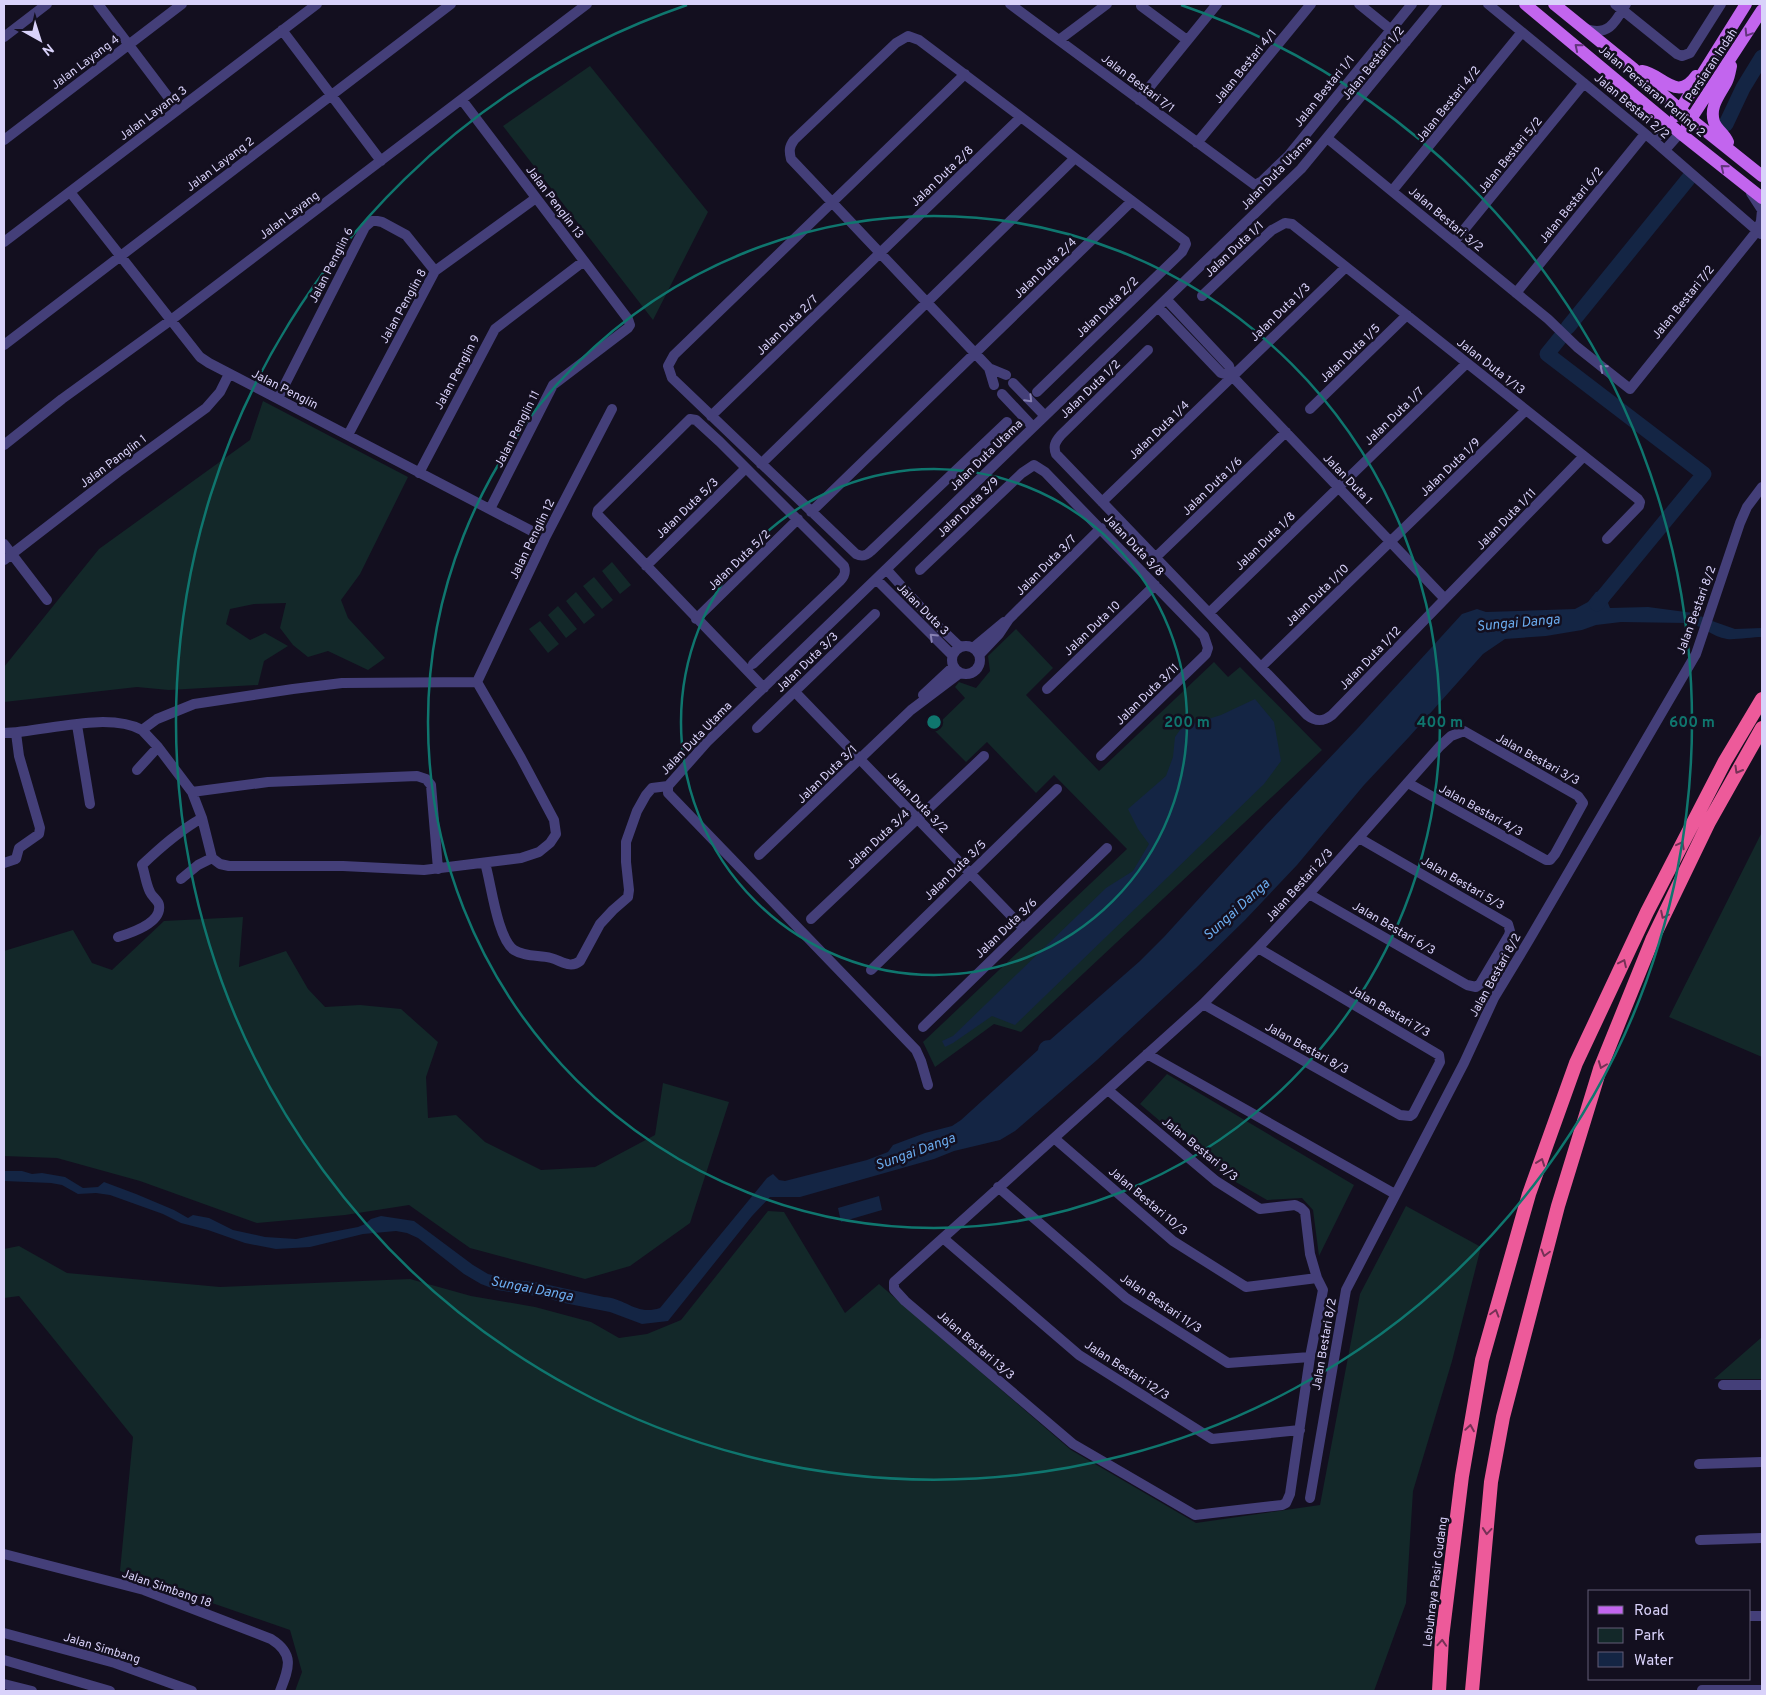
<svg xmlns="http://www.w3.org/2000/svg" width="1766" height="1695" viewBox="0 0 1766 1695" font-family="Overpass,sans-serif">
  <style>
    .green { fill: #132829 }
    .water { fill: #142544 }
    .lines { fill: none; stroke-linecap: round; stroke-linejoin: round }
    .river { stroke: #142544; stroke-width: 15 }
    .minor { stroke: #443f79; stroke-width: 10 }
    .major { stroke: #c265ee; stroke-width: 12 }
    .highway { stroke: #ed5a9a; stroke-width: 14 }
    .oneway { stroke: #62367c }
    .oneway2 { stroke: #8781b3 }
    .oneway3 { stroke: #753156 }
    .ring { fill: none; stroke: #0f766e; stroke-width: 2.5 }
    .labels { text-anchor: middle; stroke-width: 5; stroke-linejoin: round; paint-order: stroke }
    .street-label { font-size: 12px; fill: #d9d2fa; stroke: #130f1f }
    .water-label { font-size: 14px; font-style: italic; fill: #6bacef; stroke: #130f1f }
    .centre { fill: #0f766e; stroke: #130f1f; stroke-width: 2.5 }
    .ring-label { font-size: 15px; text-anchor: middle; font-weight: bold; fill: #0f766e; stroke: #130f1f; stroke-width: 5; stroke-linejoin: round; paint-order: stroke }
  </style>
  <rect width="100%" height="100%" fill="#130f1f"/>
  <path class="green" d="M590,66L708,212L653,320L503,126Z
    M263,401L408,477L360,574L341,600L348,618L385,658L368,670L328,651L308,657L293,645L280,628L286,603L254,604L230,609L226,624L250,640L265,633L288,646L264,661L258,685L169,690L137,687L4,702V667L99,549L250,440Z
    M612,562L631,585L620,594L602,571Z
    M594,577L613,600L602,609L583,586Z
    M576,592L595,615L584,624L566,601Z
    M558,606L577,629L566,638L548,615Z
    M540,621L559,644L548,653L529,629Z
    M1016,629L1053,668L1026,695L1099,771L1214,662L1228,677L1240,667L1322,750L1021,1032L994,1024L935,1067L923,1042L1127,849L1054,775L1036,793L987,742L966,762L933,729L965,698L955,687L959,682L976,688L990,671L988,656Z
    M1762,832V1057L1669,1017Z
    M243,917L239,967L286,951L308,989L325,1007L360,1005L401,1009L438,1042L426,1077L428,1118L456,1115L485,1142L541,1170L595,1167L655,1135L663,1083L729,1102L690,1223L630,1266L585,1279L470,1248L409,1205L345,1215L257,1223L140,1181L57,1158L4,1156V951L73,930L92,963L112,970L164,921Z
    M1167,1074L1354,1185L1319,1256L1313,1210L1302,1198L1267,1200L1222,1174L1140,1104Z
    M1406,1206L1481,1247L1452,1361L1413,1491L1406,1603L1374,1691H295L302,1672L290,1630L120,1571L133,1437L19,1296L4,1298V1249L19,1246L67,1273L220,1287L410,1279L471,1296L535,1307L591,1322L619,1338L647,1334L681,1320L768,1211L784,1212L845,1313L879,1284L1071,1450L1196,1523L1320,1505L1360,1294Z
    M1762,1337V1379H1714Z"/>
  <path class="water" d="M1606,588L1609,589L1612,593L1608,603L1610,608L1648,607L1693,613L1715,622L1735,629L1762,628V637C1753,637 1734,640 1727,639C1712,637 1702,625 1687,623L1621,622L1596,625L1582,630L1546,636L1505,639L1483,654L1409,737L1364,785L1297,865L1245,920L1196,968L1097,1060L1015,1131L1000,1140L954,1151L934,1159L800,1197H770L752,1216L668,1321L642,1324L610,1312L564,1303L543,1297L497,1290L481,1284L464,1274L418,1238L407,1233L396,1231L363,1234L310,1247L276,1249L245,1243L208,1230L181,1223L163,1214L110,1195L96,1193L78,1194L62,1185L51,1183L4,1181V1171H22L32,1174L42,1173L65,1177L83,1188L98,1187L104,1182L136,1194L174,1210L188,1218L193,1215L209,1218L233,1230L265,1237L296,1239L358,1227L365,1224L371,1219L381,1216L414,1221L473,1265L488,1274L512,1280L535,1282L604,1297C626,1298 636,1316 660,1308L767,1178L773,1174L779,1180L785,1181L867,1160L888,1152L893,1145L925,1133L952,1126L961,1120L1038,1050C1039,1043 1043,1040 1050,1040L1140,961L1164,937L1266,825L1358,728L1462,614L1477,609L1486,612L1575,609L1588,602L1596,592L1603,591Z
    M1255,699L1274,722L1281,761L1264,784L1015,1025L992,1016L953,1043L945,1047L942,1041L953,1036L1106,888L1133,871L1149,844L1138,829L1128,809L1166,776L1173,757L1175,737L1180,730L1192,724L1221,715Z
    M879,1196L882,1210L841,1222L838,1208Z"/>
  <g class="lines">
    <path class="river" d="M1726,124L1743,88L1762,57
      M1568,327L1689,178
      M1560,338L1547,354L1704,474L1597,604"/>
    <path class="minor" d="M98,4L178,110
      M1010,4L1255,185L1262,181L1289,155L1412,4
      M1359,4L1406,42
      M1488,4L1654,141L1761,234
      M1615,4L1677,54L1682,56L1690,53L1721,4
      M1141,6L1187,40
      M1586,29C1609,37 1616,21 1626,4
      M282,30L381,161
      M4,37L47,4
      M1059,40L1107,4
      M965,74L674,355L668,366L672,378L856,554C862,557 866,556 871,551L1007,422
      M462,100L628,319L630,325L628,328L553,385L490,509
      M1139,100L1217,4
      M1327,138L1548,319L1577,347L1630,389L1757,231L1762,227
      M4,140L182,4
      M1654,141L1669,123
      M1197,143L1311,4
      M1665,150L1680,133
      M1392,191L1522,32
      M70,192L200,357L209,363L545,538
      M1751,193L1762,210L1761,221L1757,231
      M4,242L317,4
      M1454,242L1584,83
      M1516,293L1645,134
      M1202,296L1272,230L1285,223L1292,224L1638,499L1640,502L1639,506L1607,539
      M1167,300L1229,366L1232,376L1445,599
      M1158,307L1221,373L1232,376
      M4,345L451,4
      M1148,350L1061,435C1055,442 1053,446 1056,454L1307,715C1316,722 1323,722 1332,715L1584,456
      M989,368L994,385
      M1006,375L989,368L791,159C789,151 789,147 794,140L896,43L908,36L919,40L1185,241L1186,244L1182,252L1037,392
      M1013,383L1045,416
      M1002,394L1033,427
      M278,398L365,227L372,221H377L382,222L406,235L435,271
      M1310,409L1407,315
      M711,416L1021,117
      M348,435L435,271L536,198
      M4,445L62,399L171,320L587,4
      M761,464L1075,158
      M419,473L495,329L584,261
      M1102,502L1346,267
      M811,512L1132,201
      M4,544L47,600
      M1156,557L1286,432
      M4,560L118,472L206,408L220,392L229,374
      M646,566L746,468
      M887,570L935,623L960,647
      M920,570L1022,473L1034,465L1045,472L1204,636L1208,648L1206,654L1202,658L1101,756
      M876,579L952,655
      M1209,613L1467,363
      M696,619L798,519
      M952 660a14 14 0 1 1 28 0a14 14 0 1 1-28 0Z
      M974,647L1004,622
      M980,654L999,634L1009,619L1101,528
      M753,664L840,581C845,576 846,572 844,566L720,442L696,420L690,419L598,510L597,514L764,688
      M1261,667L1526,410
      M477,682L545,538L612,409
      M1047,689L1155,585
      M795,692L1024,929
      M923,695L953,667
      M77,725L90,804
      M757,728L875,614
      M142,730L158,747L192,792L268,782L417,776L426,779L431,785L438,869
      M4,733C44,732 107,711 142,730L157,719L194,704L293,689L342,683L477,682
      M137,770L158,747
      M192,792L202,818L212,858L220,864L229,866H343L424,870L521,858L539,852L550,843L556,834L554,820L521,758L477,682
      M759,855L911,710L960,673
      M4,863L16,859L19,848L39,834L40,828L19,756L16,733
      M485,863C491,882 497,938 514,950C525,957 539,955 551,958C562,961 570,969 580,961L600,924L613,910L628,897L629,890L626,862V842L637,811L646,795L652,788L668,786
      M181,879L198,865L212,858
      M1309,894L1467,985L1476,987L1480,984L1509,935L1510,931L1508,924L1359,838
      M811,919L984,756
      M118,937C131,933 162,923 159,905C158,900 152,897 150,892C146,884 145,874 142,865C161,847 179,831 202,818
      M871,970L1057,789
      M1203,1004L1400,1115L1410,1116L1413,1114L1440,1062L1439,1055L1258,948
      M923,1027L1107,848
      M1147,1054L1395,1194
      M928,1085L921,1061L916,1050L668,793V786L707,742L1301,169L1437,4
      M1108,1090L1216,1181L1260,1209L1295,1205L1301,1208L1305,1212L1310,1254L1317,1278L1323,1290L1310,1357L1290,1494L1286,1503L1282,1505L1195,1515L1073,1444L905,1301L894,1289V1282L1203,1004L1258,948L1309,894L1440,746L1451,736L1464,731L1578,796L1583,803L1555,854L1550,860H1546L1408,783
      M1054,1138L1173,1241L1246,1287L1317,1278
      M998,1187L1126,1298L1228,1363L1310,1357
      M943,1238L1079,1355L1212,1439L1300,1430
      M1723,1385H1762
      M1699,1464L1762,1462
      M1310,1498L1346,1290L1464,1063L1494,998L1529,940L1696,654L1740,523L1747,507L1762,487
      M1700,1540L1762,1538
      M4,1554L144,1590L271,1639C295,1654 289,1668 280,1691
      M1750,1616H1762
      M4,1633L115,1663L192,1691
      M4,1660L110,1691
      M4,1684L32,1691
      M1702,1690H1762"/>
    <path class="major" d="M1525,4L1680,133L1762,198
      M1554,4L1634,69L1692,120L1762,176
      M1642,71C1662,74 1677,103 1696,76
      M1676,116L1746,4
      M1687,125L1762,10
      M1728,142C1725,134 1717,130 1714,122C1709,106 1720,95 1727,81C1729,77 1730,71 1731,66"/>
    <path class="highway" d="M1439,1691L1442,1638L1462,1476L1482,1360L1529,1194L1576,1063L1647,912L1725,761L1762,699
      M1472,1691L1491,1482L1503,1417L1558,1206L1600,1069L1653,938L1709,822L1762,728"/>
  </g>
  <defs><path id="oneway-chevron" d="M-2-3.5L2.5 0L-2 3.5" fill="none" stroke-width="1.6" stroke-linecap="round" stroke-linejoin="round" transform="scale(1.25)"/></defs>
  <g class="oneway">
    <use href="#oneway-chevron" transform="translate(1748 33) rotate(122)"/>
    <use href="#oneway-chevron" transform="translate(1578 47) rotate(-140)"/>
    <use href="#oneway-chevron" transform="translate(1724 168) rotate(-141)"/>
  </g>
  <g class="oneway2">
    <use href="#oneway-chevron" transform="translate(1603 368) rotate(-141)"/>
    <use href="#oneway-chevron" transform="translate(1029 399) rotate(46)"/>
    <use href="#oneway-chevron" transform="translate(933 637) rotate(-136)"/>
  </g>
  <g class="oneway3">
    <use href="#oneway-chevron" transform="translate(1738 770) rotate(120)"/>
    <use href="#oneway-chevron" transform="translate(1681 845) rotate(-62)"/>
    <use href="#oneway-chevron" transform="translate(1664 915) rotate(116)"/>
    <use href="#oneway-chevron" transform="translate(1623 963) rotate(-65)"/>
    <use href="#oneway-chevron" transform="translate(1602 1065) rotate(111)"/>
    <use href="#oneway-chevron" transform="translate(1541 1162) rotate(-70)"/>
    <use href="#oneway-chevron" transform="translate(1545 1253) rotate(105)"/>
    <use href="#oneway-chevron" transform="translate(1495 1313) rotate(-74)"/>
    <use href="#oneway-chevron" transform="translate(1470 1428) rotate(-81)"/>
    <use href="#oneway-chevron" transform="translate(1487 1531) rotate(95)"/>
    <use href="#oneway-chevron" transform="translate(1442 1643) rotate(-86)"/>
  </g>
  <g class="ring">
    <circle cx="934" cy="722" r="253"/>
    <circle cx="934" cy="722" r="506"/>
    <path d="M1181 5A758 758 0 1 1 687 5"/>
  </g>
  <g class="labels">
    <g class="street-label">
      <text transform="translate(85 62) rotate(-37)" y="4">Jalan Layang 4</text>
      <text transform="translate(1373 63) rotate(-51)" y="4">Jalan Bestari 1/2</text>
      <text transform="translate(1711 65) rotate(-57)" y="4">Persiaran Indah</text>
      <text transform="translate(1245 66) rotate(-51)" y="4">Jalan Bestari 4/1</text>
      <text transform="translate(1138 83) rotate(37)" y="4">Jalan Bestari 7/1</text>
      <text transform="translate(1324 91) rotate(-51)" y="4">Jalan Bestari 1/1</text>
      <text transform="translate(1652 91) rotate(40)" y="4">Jalan Persiaran Perling 2</text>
      <text transform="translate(1448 104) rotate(-51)" y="4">Jalan Bestari 4/2</text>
      <text transform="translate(1632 106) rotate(40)" y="4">Jalan Bestari 2/2</text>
      <text transform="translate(153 113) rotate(-37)" y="4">Jalan Layang 3</text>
      <text transform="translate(1510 155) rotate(-51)" y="4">Jalan Bestari 5/2</text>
      <text transform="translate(220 164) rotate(-37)" y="4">Jalan Layang 2</text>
      <text transform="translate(1276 173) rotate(-46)" y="4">Jalan Duta Utama</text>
      <text transform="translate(942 176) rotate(-44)" y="4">Jalan Duta 2/8</text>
      <text transform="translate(555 202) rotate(53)" y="4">Jalan Penglin 13</text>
      <text transform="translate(1571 205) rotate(-51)" y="4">Jalan Bestari 6/2</text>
      <text transform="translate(289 215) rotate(-37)" y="4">Jalan Layang</text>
      <text transform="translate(1446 219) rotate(40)" y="4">Jalan Bestari 3/2</text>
      <text transform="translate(1234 249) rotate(-43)" y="4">Jalan Duta 1/1</text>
      <text transform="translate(331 265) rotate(-63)" y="4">Jalan Penglin 6</text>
      <text transform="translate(1045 268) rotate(-44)" y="4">Jalan Duta 2/4</text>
      <text transform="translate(1683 302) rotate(-51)" y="4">Jalan Bestari 7/2</text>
      <text transform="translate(403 306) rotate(-61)" y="4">Jalan Penglin 8</text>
      <text transform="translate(1107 307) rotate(-44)" y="4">Jalan Duta 2/2</text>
      <text transform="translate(1280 312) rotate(-44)" y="4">Jalan Duta 1/3</text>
      <text transform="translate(787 325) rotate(-44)" y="4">Jalan Duta 2/7</text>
      <text transform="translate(1350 353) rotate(-44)" y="4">Jalan Duta 1/5</text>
      <text transform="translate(1491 366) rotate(38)" y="4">Jalan Duta 1/13</text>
      <text transform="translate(457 372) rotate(-62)" y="4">Jalan Penglin 9</text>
      <text transform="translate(285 389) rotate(27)" y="4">Jalan Penglin</text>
      <text transform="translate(1090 389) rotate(-44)" y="4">Jalan Duta 1/2</text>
      <text transform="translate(1394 416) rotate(-44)" y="4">Jalan Duta 1/7</text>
      <text transform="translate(517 429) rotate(-63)" y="4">Jalan Penglin 11</text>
      <text transform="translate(1159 430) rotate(-44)" y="4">Jalan Duta 1/4</text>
      <text transform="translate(986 455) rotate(-44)" y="4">Jalan Duta Utama</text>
      <text transform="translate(113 461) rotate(-37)" y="4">Jalan Panglin 1</text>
      <text transform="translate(1450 467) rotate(-44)" y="4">Jalan Duta 1/9</text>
      <text transform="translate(1348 479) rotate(46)" y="4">Jalan Duta 1</text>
      <text transform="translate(1212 486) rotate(-44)" y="4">Jalan Duta 1/6</text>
      <text transform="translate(968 507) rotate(-44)" y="4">Jalan Duta 3/9</text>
      <text transform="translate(687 508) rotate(-44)" y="4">Jalan Duta 5/3</text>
      <text transform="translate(1506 519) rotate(-46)" y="4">Jalan Duta 1/11</text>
      <text transform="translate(532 539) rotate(-64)" y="4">Jalan Penglin 12</text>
      <text transform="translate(1265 541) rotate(-44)" y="4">Jalan Duta 1/8</text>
      <text transform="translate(1134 545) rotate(46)" y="4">Jalan Duta 3/8</text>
      <text transform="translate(739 560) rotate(-44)" y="4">Jalan Duta 5/2</text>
      <text transform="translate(1046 565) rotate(-45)" y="4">Jalan Duta 3/7</text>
      <text transform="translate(1317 595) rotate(-44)" y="4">Jalan Duta 1/10</text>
      <text transform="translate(923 609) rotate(45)" y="4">Jalan Duta 3</text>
      <text transform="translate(1696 610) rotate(-70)" y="4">Jalan Bestari 8/2</text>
      <text transform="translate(1092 628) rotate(-44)" y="4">Jalan Duta 10</text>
      <text transform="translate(1370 658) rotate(-46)" y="4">Jalan Duta 1/12</text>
      <text transform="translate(807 662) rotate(-44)" y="4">Jalan Duta 3/3</text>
      <text transform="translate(1147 694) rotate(-44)" y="4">Jalan Duta 3/11</text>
      <text transform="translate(696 738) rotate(-46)" y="4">Jalan Duta Utama</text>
      <text transform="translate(1538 759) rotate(29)" y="4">Jalan Bestari 3/3</text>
      <text transform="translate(827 774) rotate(-44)" y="4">Jalan Duta 3/1</text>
      <text transform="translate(918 802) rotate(46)" y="4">Jalan Duta 3/2</text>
      <text transform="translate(1481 810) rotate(29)" y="4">Jalan Bestari 4/3</text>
      <text transform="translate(878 839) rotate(-43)" y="4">Jalan Duta 3/4</text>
      <text transform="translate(955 870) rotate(-44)" y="4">Jalan Duta 3/5</text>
      <text transform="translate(1463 883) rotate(30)" y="4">Jalan Bestari 5/3</text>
      <text transform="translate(1299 885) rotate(-48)" y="4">Jalan Bestari 2/3</text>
      <text transform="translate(1006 928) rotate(-44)" y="4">Jalan Duta 3/6</text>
      <text transform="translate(1394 928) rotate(30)" y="4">Jalan Bestari 6/3</text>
      <text transform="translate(1495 975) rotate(-61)" y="4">Jalan Bestari 8/2</text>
      <text transform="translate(1390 1011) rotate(30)" y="4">Jalan Bestari 7/3</text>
      <text transform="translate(1307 1048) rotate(29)" y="4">Jalan Bestari 8/3</text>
      <text transform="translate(1200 1149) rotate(39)" y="4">Jalan Bestari 9/3</text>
      <text transform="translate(1148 1201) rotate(40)" y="4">Jalan Bestari 10/3</text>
      <text transform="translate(1161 1303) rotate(34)" y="4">Jalan Bestari 11/3</text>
      <text transform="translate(1324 1344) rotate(-80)" y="4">Jalan Bestari 8/2</text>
      <text transform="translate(976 1345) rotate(41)" y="4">Jalan Bestari 13/3</text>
      <text transform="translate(1127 1370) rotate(33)" y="4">Jalan Bestari 12/3</text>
      <text transform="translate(1435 1582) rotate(-83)" y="4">Lebuhraya Pasir Gudang</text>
      <text transform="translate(167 1588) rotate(19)" y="4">Jalan Simbang 18</text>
      <text transform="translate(102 1648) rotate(17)" y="4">Jalan Simbang</text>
    </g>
    <g class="water-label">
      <text transform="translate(1518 622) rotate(-5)" y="5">Sungai Danga</text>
      <text transform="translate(1236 909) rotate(-42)" y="5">Sungai Danga</text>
      <text transform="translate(915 1151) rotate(-20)" y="5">Sungai Danga</text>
      <text transform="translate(532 1288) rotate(11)" y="5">Sungai Danga</text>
    </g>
  </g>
  <circle cx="934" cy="722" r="8" class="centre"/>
  <g class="ring-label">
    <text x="1187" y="727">200 m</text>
    <text x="1440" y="727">400 m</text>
    <text x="1692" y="727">600 m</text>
  </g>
  <rect width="1766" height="1695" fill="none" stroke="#d9d2fa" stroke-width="10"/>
  <rect x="1588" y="1590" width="162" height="90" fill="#130f1f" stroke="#625d77"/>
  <rect x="1598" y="1606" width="25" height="8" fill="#c265ee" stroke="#625d77"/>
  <text x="1634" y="1615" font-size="15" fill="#d9d2fa">Road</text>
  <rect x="1598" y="1628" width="25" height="15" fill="#132829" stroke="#625d77"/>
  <text x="1634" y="1640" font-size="15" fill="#d9d2fa">Park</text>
  <rect x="1598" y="1652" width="25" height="15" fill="#142544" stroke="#625d77"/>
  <text x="1634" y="1665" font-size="15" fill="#d9d2fa">Water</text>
  <g transform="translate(40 40) rotate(141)" stroke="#130f1f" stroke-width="4" paint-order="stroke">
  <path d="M0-4L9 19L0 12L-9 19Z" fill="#d9d2fa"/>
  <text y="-8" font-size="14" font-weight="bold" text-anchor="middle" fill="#d9d2fa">N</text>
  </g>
</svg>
